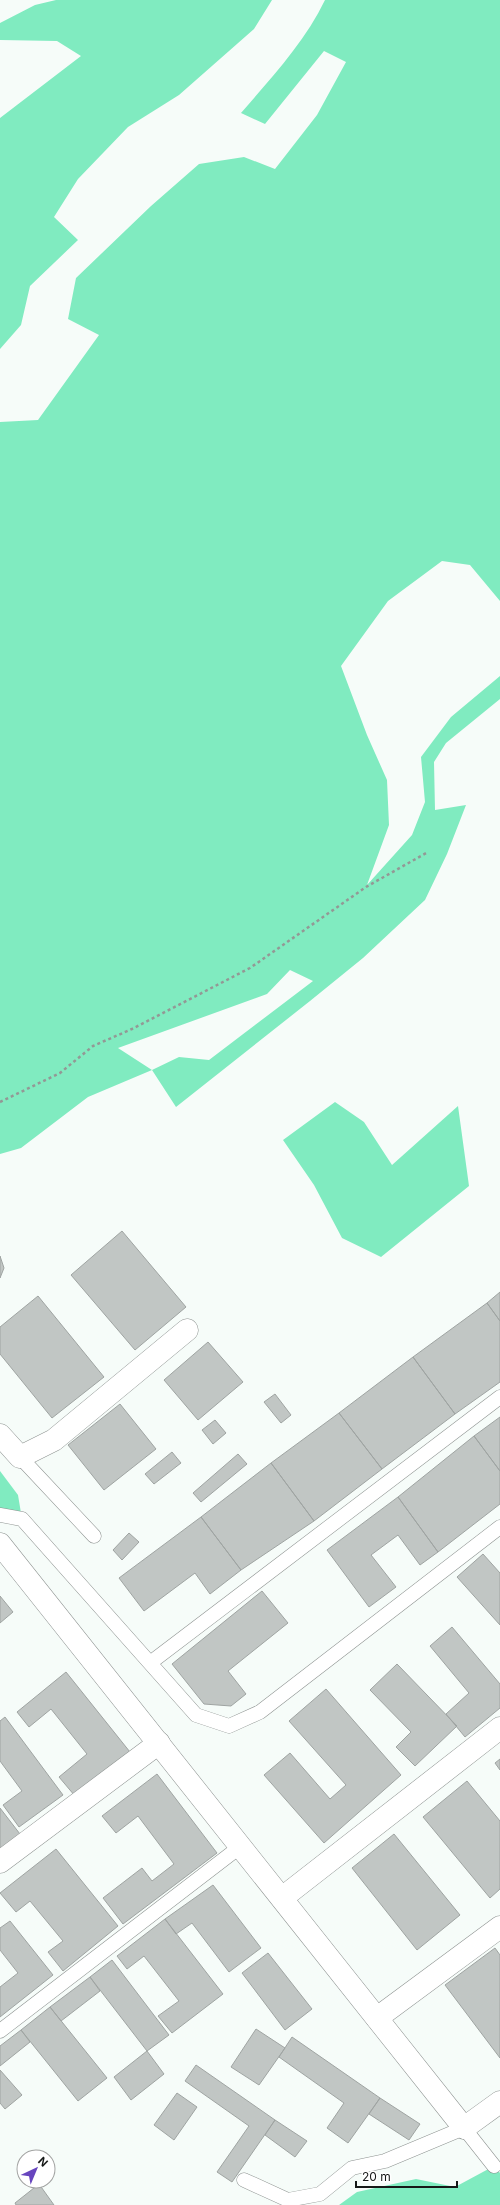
<svg xmlns="http://www.w3.org/2000/svg" width="500" height="2205" viewBox="0 0 500 2205" font-family="Inter,sans-serif">
  <style>
    .green { fill: #80ebc0; fill-rule: evenodd }
    .building { fill: #c1c6c4; stroke: #9fa4a2 }
    .lines { fill: none; stroke-linecap: round; stroke-linejoin: round }
    .service-casing { stroke: #8e9391; stroke-width: 15 }
    .minor-casing { stroke: #8e9391; stroke-width: 23 }
    .tertiary-casing { stroke: #8e9391; stroke-width: 23 }
    .path { stroke: #939895; stroke-width: 2.5; stroke-dasharray: 3 3; stroke-linecap: butt }
    .service { stroke: #fff; stroke-width: 14 }
    .minor { stroke: #fff; stroke-width: 22 }
    .tertiary { stroke: #fff; stroke-width: 22 }
  </style>
  <rect width="100%" height="100%" fill="#f6fcf9"/>
  <path class="green" d="M56,0H272L254,29L179,95L128,127L78,179L54,217L78,240L30,286L21,325L0,349V118L81,56L57,41L0,40V23L35,5Z
    M325,0H500V601L470,565L442,561L388,601L341,666L367,735L387,780L389,825L367,885L412,835L425,802L421,757L451,717L500,676V699L446,743L434,762L435,810L466,805L447,854L425,900L363,958L310,1001L176,1107L152,1070L88,1097L21,1148L0,1154V422L38,420L99,335L68,319L76,278L151,206L199,164L244,157L275,169L317,115L346,62L324,51L265,124L241,113C271,78 305,42 325,0ZM290,970L313,981L209,1060L179,1057L152,1070L118,1048L267,994Z
    M335,1102L364,1122L392,1165L458,1106L469,1186L381,1257L342,1238L314,1185L283,1140Z
    M0,1471L18,1495L22,1519L0,1515Z
    M494,2166L500,2173V2205H339L357,2192L416,2179L455,2187Z"/>
  <path class="building" d="M122,1231L186,1307L135,1350L71,1275Z
    M0,1256L4,1268L0,1278Z
    M500,1292V1321L487,1303Z
    M38,1296L104,1377L52,1418L0,1354V1327Z
    M487,1303L500,1321V1382L455,1414L413,1357Z
    M208,1342L243,1382L198,1420L164,1380Z
    M413,1357L455,1414L382,1469L339,1413Z
    M275,1394L291,1415L281,1423L264,1402Z
    M120,1404L156,1449L104,1490L68,1445Z
    M339,1413L382,1469L314,1521L271,1463Z
    M500,1417V1471L474,1436Z
    M215,1420L226,1433L213,1444L202,1430Z
    M474,1436L500,1471V1504L438,1552L398,1497Z
    M172,1452L181,1463L154,1484L145,1474Z
    M238,1454L247,1464L201,1502L193,1493Z
    M271,1463L314,1521L241,1570L201,1517Z
    M398,1497L438,1552L420,1565L398,1535L371,1555L396,1587L369,1607L327,1550Z
    M201,1517L241,1570L210,1594L195,1573L144,1611L119,1578Z
    M129,1533L139,1542L122,1560L113,1550Z
    M483,1554L500,1573V1625L457,1577Z
    M262,1591L288,1623L228,1671L246,1694L231,1706L204,1704L172,1664Z
    M0,1596L13,1612L0,1623Z
    M452,1627L500,1684V1708L465,1737L446,1714L469,1693L430,1646Z
    M397,1664L457,1726L415,1766L396,1747L411,1732L370,1690Z
    M66,1672L130,1752L75,1796L59,1777L87,1754L51,1709L29,1727L17,1712Z
    M326,1689L401,1775L324,1843L264,1775L290,1753L330,1799L346,1785L289,1721Z
    M5,1717L63,1795L19,1827L3,1805L22,1791L0,1761V1721Z
    M500,1759V1770L495,1763Z
    M157,1774L217,1853L123,1924L103,1898L142,1868L152,1881L174,1864L138,1816L116,1833L102,1816Z
    M467,1781L500,1821V1889L490,1898L423,1817Z
    M0,1808L20,1834L0,1849Z
    M394,1834L460,1915L417,1950L352,1868Z
    M56,1849L118,1926L63,1971L48,1952L63,1941L30,1901L16,1912L0,1893Z
    M213,1885L261,1948L229,1972L192,1923L176,1934L165,1919Z
    M165,1919L223,1994L172,2033L158,2016L179,2001L144,1956L127,1969L117,1956Z
    M10,1921L53,1975L0,2017V1987L18,1973L0,1950V1928Z
    M495,1948L500,1955V2058L445,1985Z
    M268,1953L312,2009L285,2030L242,1973Z
    M112,1960L169,2035L147,2051L90,1977Z
    M90,1977L100,1991L61,2021L50,2007Z
    M50,2007L107,2078L78,2101L21,2030Z
    M256,2029L285,2048L259,2085L231,2067Z
    M21,2030L30,2042L0,2066V2046Z
    M292,2037L380,2098L348,2143L327,2128L344,2103L279,2057Z
    M147,2051L164,2074L131,2100L114,2077Z
    M196,2065L275,2120L232,2182L217,2172L249,2126L185,2081Z
    M0,2070L22,2095L5,2109L0,2103Z
    M177,2093L197,2107L174,2140L154,2125Z
    M380,2098L420,2124L409,2140L369,2114Z
    M275,2120L307,2141L295,2157L265,2135Z
    M39,2184L54,2205H16L15,2203Z"/>
  <g class="lines">
    <defs>
      <path id="service" d="M20,1457L94,1536
        M0,1515L22,1519L196,1715L229,1726L260,1712L500,1527
        M150,1663L500,1397
        M0,2031L241,1846
        M244,2180L288,2200L320,2194L352,2168L385,2161L464,2128L494,2166"/>
      <path id="minor" d="M0,1435L20,1457L54,1440L187,1330
        M0,1862L159,1743
        M282,1898L500,1728
        M377,2018L500,1927"/>
      <path id="tertiary" d="M0,1544L464,2128L500,2102"/>
    </defs>
    <use href="#service" class="service-casing"/>
    <use href="#minor" class="minor-casing"/>
    <use href="#tertiary" class="tertiary-casing"/>
    <path class="path" d="M0,1102L60,1073L93,1046L132,1029L250,968L366,887L428,852"/>
    <use href="#service" class="service"/>
    <use href="#minor" class="minor"/>
    <use href="#tertiary" class="tertiary"/>
  </g>
  <g transform="translate(36 2169) rotate(44)"><circle r="19" fill="#ffffff" stroke="#a2a3a2"/>
  <path d="M0-3L7 15L0 10L-7 15Z" fill="#6745be"/>
  <text y="-6" font-size="11" font-weight="bold" text-anchor="middle" fill="#161817">N</text>
  </g>
  <path d="M356 2181v6h101v-6" fill="none" stroke="#161817" stroke-width="2"/>
  <text x="362" y="2181" font-size="12" fill="#161817" stroke="#ffffff" stroke-width="3" paint-order="stroke">20 m</text>
</svg>
